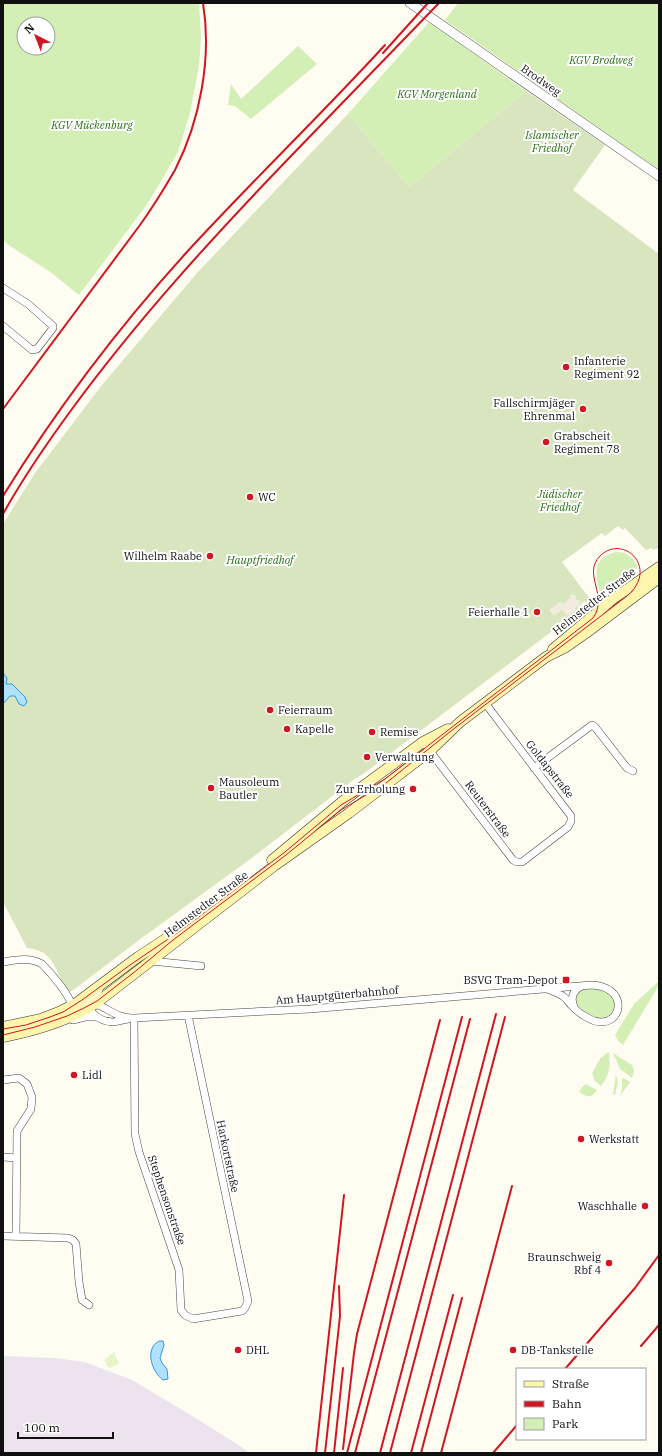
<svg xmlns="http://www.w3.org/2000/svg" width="662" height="1456" viewBox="0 0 662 1456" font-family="'IBM Plex Serif',serif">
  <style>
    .industrial { fill: #ede3ef }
    .green { fill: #d4efb6; fill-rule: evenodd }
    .cemetery { fill: #d9e5bf }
    .pitch { fill: #e6f5c9 }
    .plaza { fill: #f2ecde }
    .water { fill: #b0e1fd; stroke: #2f98dd }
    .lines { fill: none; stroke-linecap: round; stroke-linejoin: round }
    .minor-casing { stroke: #434343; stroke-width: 8 }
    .tertiary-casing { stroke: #434343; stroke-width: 10 }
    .secondary-casing { stroke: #323232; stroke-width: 11 }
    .minor { stroke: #fff; stroke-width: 7 }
    .tertiary { stroke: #fff; stroke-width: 9 }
    .secondary { stroke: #fff5ad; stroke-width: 10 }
    .tram { stroke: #d11621; stroke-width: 1 }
    .rail { stroke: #d11621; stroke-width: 2 }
    .poi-dot { fill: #d11621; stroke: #fff; stroke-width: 1.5 }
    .labels { text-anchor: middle; stroke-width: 4; stroke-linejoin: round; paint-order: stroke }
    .park-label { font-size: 11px; font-style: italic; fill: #2a7017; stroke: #fff }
    .street-label { font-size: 11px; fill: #101010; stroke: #fff }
    .poi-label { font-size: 11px; fill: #101010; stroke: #fff; text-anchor: start }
  </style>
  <rect width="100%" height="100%" fill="#fffcf2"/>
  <path class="industrial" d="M3,1356L55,1358L85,1362L132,1380L189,1414L240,1446L249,1453H3Z"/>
  <path class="green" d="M3,3H199L201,37L199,66L190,113L178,152L148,203L79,295L49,271L7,244L3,239ZM24,24H48V48H24Z
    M458,3H659V170L445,20Z
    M429,22L526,91L409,187L348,114Z
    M298,46L317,64L251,119L235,106L228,105L231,84L241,99Z
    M616,552C628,552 633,558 638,567L601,595C594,576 592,557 616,552Z
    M659,981V985L623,1045L618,1041L615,1035L634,1004Z
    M585,989C628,985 618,1025 596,1018C589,1016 583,1010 577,1006C574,998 576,991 585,989Z
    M609,1052C610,1066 610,1075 601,1086L595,1081L592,1073L601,1057L602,1058L605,1054Z
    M613,1053L632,1065L634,1071L632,1078L620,1069Z
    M616,1074L618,1082L615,1095L613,1094Z
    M623,1078L630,1082L620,1096L622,1089V1079Z
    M586,1084L597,1090C591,1099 587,1097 579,1092L582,1087Z"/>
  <path class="cemetery" d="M526,91L605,145L573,190L659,254V548L653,550L652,548L646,550L625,528L623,530L618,526L605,536L602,533L562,562L590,599L591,602L588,605L585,601L581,604L582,607L580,610L366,772L352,781L249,860L139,940L76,988L71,991H69C53,972 57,951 27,948L3,902V524L35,473L102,385L197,273L348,114L409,187Z"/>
  <path class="pitch" d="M114,1352L119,1364L109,1368L104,1360Z"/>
  <path class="plaza" d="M572,594L575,595L577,600H579L580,605L577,606L575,608V610L567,616L562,610L554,616L549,610L561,601L563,604L570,598V595Z"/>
  <path class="water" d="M3,673L7,678L6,684H12L25,697L27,702L24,706L19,704L15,696H10L3,704Z
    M159,1341H163L164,1345L160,1358L162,1363L167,1369L168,1379L163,1380C152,1372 144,1349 159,1341Z"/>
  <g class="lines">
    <defs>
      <path id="minor" d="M3,288L28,304L53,326V328L37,349L32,350L3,326
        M423,742L513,860L517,862H522L568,827L571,821V816L485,703
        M534,768L592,725L595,727L627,768L633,771
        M151,961L201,966
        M3,962C16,960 29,957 42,964C50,972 73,998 72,1009
        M99,990C97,993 93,996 91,1000C85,1013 101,1021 112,1022C117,1022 122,1020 128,1019
        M77,1004C104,998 110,1019 134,1018L310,1009L591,985C627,986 624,1022 601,1022C592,1022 578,1013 572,1006C569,1003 567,999 564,997C559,993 552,991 547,989
        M574,1007C570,998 573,990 582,986
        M134,1018L135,1134L139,1152L179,1270L181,1310L185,1315L193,1319L242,1311L245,1308L248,1301L188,1015
        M73,1020L85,1017H96
        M3,1080L19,1078L27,1084L32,1097L31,1109L17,1131L16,1236
        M3,1157L17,1158
        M3,1236L68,1238L73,1240L76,1244L79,1282L82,1300L89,1305"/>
      <path id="tertiary" d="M410,3L659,176"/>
      <path id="secondary" d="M553,649L613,599L659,567
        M272,860L343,801L423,742L448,729
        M3,1027L41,1019L59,1012L75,1004L138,957L176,932L242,883
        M3,1037C34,1031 68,1021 95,1004L274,866L349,813L430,751L460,722L546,657L566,647L586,633L659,578"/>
    </defs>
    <use href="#minor" class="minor-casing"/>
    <use href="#tertiary" class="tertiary-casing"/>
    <use href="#secondary" class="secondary-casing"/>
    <use href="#minor" class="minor"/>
    <use href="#tertiary" class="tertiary"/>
    <use href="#secondary" class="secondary"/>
    <path class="tram" d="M3,1029L26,1025L50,1017L63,1012L82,1000L130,965L180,931L245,882L285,852L341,805L385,779L593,618C609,596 582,574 600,556C623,533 660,568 627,596L451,731L386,783L341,810L286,855L173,940L137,970L97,1001L84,1008L67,1016L35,1027L3,1035"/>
    <path class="rail" d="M383,53L428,3
      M3,409L140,225C153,207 164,189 175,170C200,121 212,58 203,3
      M3,496C56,410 118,328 186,253C251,182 320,116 385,45
      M3,514C23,478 47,443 72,409C138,319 213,237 291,156C340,105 390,54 439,3
      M641,1346L659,1325
      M565,1369L635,1288L659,1255
      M343,1449L354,1353L357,1334L440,1020
      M316,1453L344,1195
      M325,1453L340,1316L339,1286
      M334,1453L343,1368
      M347,1453L462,1017
      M355,1453L470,1019
      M380,1453L496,1014
      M390,1453L505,1017
      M411,1453L453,1295
      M421,1453L462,1298
      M441,1453L512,1186
      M493,1453L517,1425"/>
  </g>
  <g class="poi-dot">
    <circle cx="566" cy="367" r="4"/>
    <circle cx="583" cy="409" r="4"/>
    <circle cx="546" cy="442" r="4"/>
    <circle cx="250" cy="497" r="4"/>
    <circle cx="210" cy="556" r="4"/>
    <circle cx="537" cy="612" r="4"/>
    <circle cx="270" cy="710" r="4"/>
    <circle cx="287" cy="729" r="4"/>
    <circle cx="372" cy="732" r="4"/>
    <circle cx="367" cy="757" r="4"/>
    <circle cx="211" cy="788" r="4"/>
    <circle cx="413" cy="789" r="4"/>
    <rect x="562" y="976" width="8" height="8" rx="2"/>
    <circle cx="74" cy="1075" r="4"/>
    <circle cx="581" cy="1139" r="4"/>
    <circle cx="645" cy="1206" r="4"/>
    <circle cx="609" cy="1263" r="4"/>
    <circle cx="238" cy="1350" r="4"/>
    <circle cx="513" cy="1350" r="4"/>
  </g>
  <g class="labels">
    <g class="park-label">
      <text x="601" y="64">KGV Brodweg</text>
      <text x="437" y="98">KGV Morgenland</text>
      <text x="92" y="129">KGV Mückenburg</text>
      <text x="552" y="139">Islamischer<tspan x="552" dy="13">Friedhof</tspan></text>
      <text x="560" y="498">Jüdischer<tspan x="560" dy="13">Friedhof</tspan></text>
      <text x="260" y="564">Hauptfriedhof</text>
    </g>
    <g class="street-label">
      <text transform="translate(541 80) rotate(35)" y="4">Brodweg</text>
      <text transform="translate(594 601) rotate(-38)" y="4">Helmstedter Straße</text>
      <text transform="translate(550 769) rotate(52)" y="4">Goldapstraße</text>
      <text transform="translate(488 809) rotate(53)" y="4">Reuterstraße</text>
      <text transform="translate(206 904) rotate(-37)" y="4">Helmstedter Straße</text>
      <text transform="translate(337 995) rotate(-5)" y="4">Am Hauptgüterbahnhof</text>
      <text transform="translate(228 1156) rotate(78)" y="4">Harkortstraße</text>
      <text transform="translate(167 1200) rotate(71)" y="4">Stephensonstraße</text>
    </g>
    <g class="poi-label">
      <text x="574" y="365">Infanterie<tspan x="574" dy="13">Regiment 92</tspan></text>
      <text x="575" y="407" text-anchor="end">Fallschirmjäger<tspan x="575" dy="13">Ehrenmal</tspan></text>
      <text x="554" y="440">Grabscheit<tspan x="554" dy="13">Regiment 78</tspan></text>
      <text x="258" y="501">WC</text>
      <text x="202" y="560" text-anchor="end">Wilhelm Raabe</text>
      <text x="529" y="616" text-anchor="end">Feierhalle 1</text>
      <text x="278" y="714">Feierraum</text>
      <text x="295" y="733">Kapelle</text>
      <text x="380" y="736">Remise</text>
      <text x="375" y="761">Verwaltung</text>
      <text x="219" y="786">Mausoleum<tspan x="219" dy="13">Bautler</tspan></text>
      <text x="405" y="793" text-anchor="end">Zur Erholung</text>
      <text x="558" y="984" text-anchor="end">BSVG Tram-Depot</text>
      <text x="82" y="1079">Lidl</text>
      <text x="589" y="1143">Werkstatt</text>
      <text x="637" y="1210" text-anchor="end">Waschhalle</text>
      <text x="601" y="1261" text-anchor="end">Braunschweig<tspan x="601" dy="13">Rbf 4</tspan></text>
      <text x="246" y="1354">DHL</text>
      <text x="521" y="1354">DB-Tankstelle</text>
    </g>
  </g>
  <rect width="662" height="1456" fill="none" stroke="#101010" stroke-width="8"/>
  <rect x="516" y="1368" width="130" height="72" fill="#ffffff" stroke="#9f9f9f"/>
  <rect x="524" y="1381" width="20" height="6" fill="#fff5ad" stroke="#9f9f9f"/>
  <text x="552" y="1388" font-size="12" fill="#101010">Straße</text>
  <rect x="524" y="1401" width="20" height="6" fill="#d11621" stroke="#9f9f9f"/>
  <text x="552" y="1408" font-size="12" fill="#101010">Bahn</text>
  <rect x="524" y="1418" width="20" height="12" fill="#d4efb6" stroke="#9f9f9f"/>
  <text x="552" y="1428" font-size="12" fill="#101010">Park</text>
  <g transform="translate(36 36) rotate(318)"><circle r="19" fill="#ffffff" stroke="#9f9f9f"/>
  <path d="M0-3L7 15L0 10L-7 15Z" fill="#d11621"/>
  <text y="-6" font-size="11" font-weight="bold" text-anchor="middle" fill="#101010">N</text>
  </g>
  <path d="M18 1432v6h95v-6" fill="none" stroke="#101010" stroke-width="2"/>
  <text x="24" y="1432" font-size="12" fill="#101010" stroke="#ffffff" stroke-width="3" paint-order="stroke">100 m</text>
</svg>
